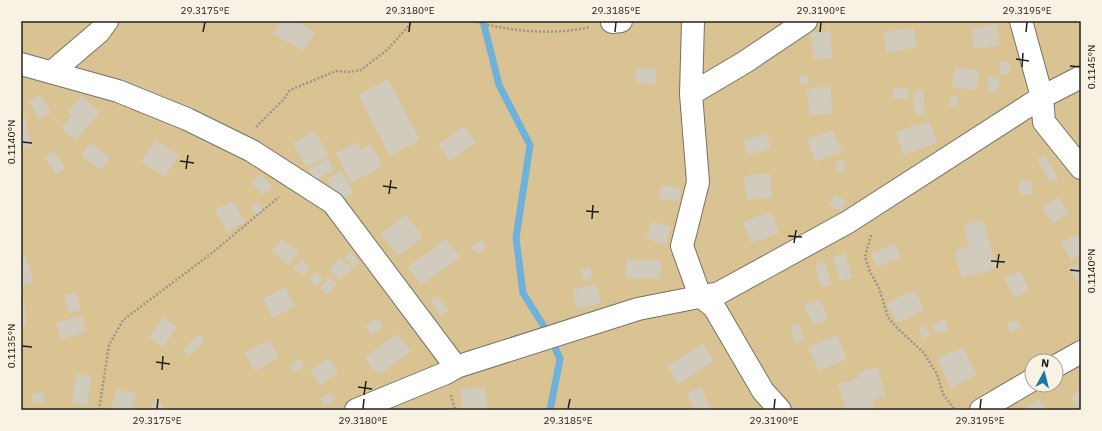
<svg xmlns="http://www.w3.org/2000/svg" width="1102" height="431" viewBox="0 0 1102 431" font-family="'IBM Plex Sans',sans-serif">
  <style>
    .green { fill: #dac392; fill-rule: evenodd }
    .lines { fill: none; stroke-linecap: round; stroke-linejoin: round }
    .stream { stroke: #6eb1da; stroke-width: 7 }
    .building { fill: #d1cbbe }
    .minor-casing { stroke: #777166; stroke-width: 24 }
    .path { stroke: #9a968c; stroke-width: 2.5; stroke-dasharray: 2 2; stroke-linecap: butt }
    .minor { stroke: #fff; stroke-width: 22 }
    .ticks { fill: none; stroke: #22201b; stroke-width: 1.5 }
    .neatline { fill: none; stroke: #22201b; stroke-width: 1.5 }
    .ticks-label { font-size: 10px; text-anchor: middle; fill: #22201b }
  </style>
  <rect width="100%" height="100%" fill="#f8f2e4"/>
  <path class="green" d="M21,21H1081V410H21ZM1032,361H1056V385H1032Z"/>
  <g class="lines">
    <path class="stream" d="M483,21L499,85L530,145L516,238L523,293L550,336L560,359L550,410"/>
  </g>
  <path class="building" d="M280,21H295L315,32L304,51L273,34Z
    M996,24L1000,45L975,49L971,29Z
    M913,27L917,47L887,53L883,33Z
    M830,31L833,58L814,60L810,33Z
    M1000,62H1010V74H1000Z
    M637,67L657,70L655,85L635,82Z
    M955,67L979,71L976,90L952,87Z
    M800,75H808V84H800Z
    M989,77L999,78L997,93L987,92Z
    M388,79L420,140L390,156L358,95Z
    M830,86L833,113L810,116L806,89Z
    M893,88L909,89L908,99L892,98Z
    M923,90L925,114L915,115L913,91Z
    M41,95L51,113L39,120L29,101Z
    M81,96L100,112L76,140L61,128L72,115L67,112Z
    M951,96L958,97L957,107L949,106Z
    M24,114L31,146L21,148V115Z
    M929,121L937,143L903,155L896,132Z
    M464,126L476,142L450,161L438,145Z
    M833,130L842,152L815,162L807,139Z
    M315,131L329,156L306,167L293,143Z
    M767,134L771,149L747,155L744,140Z
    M156,141L179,156L164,177L141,161Z
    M357,142L361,150L370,144L383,166L351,183L336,153Z
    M90,143L110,157L101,170L81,156Z
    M54,151L65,168L56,175L44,157Z
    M1045,155L1058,179L1050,183L1037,159Z
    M328,159L334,170L315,180L309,169Z
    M844,160L846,171L837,172L835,162Z
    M342,171L354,193L339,201L327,179Z
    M770,173L772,197L747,200L744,176Z
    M261,174L272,187L263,195L251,182Z
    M1031,180L1032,194L1020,195L1019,181Z
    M661,185L681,188L679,201L659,199Z
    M835,195L846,201L841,211L829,205Z
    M1058,197L1069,213L1053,223L1042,208Z
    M232,201L245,222L227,232L215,210Z
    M251.5 208a5.5 5.5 0 1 1 11 0a5.5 5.5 0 1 1-11 0Z
    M772,212L779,233L751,243L743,222Z
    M406,215L423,237L398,256L381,234Z
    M983,220L997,268L962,278L954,251L969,246L963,225Z
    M652,221L671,227L665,245L646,239Z
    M1076,234L1081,243V254L1071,260L1061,242Z
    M282,239L299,253L288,265L272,251Z
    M446,239L460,257L421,285L408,267Z
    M482,239L487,247L477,254L471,247Z
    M895,244L901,258L877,267L871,253Z
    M350,252L360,263L354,268L345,258Z
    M845,253L852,278L840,281L833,257Z
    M26,256L34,282L21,285V257Z
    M340,258L352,269L340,280L329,269Z
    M626,259L661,260L660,279L626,278Z
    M301,260L310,266L303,276L293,269Z
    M825,262L831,285L821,287L815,265Z
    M1076,264L1081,271L1080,285L1069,268Z
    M590,267L592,278L583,280L581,269Z
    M1020,271L1029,290L1014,297L1004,278Z
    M316,272L323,279L317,287L309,280Z
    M329,277L337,284L328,295L320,288Z
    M596,284L601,303L577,309L572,290Z
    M285,287L295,306L273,318L263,299Z
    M915,290L924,310L897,323L887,303Z
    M76,292L81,310L69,313L64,295Z
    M438,296L448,311L441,316L430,301Z
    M820,299L828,319L813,325L804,305Z
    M21,301H24L26,324H21Z
    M82,315L87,331L61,339L56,323Z
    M163,317L177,327L163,347L149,337Z
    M377,318L384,326L372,335L365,327Z
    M945,319L949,330L936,335L932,324Z
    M1018,320L1021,328L1010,332L1007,324Z
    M799,324L803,340L795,343L791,327Z
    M926,326L930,336L923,339L919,329Z
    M199,334L205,341L189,356L183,350Z
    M398,334L411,352L378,375L365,357Z
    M837,335L847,359L819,371L808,347Z
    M269,340L279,357L255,371L245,353Z
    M703,344L714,361L678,384L667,366Z
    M963,347L977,375L951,388L937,359Z
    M329,358L338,372L320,385L310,371Z
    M300,359L304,366L293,372L289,365Z
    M877,367L886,396L872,400L875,407L866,410H846L838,384L859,378L857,373Z
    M76,374L91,376L87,406L72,403Z
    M485,387L487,410H462L461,389Z
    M701,387L710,408L705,410H694L687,393Z
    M117,389L136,394L131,410H111Z
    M1081,390V408L1080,410L1070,397Z
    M43,392L45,402L33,404L32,394Z
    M331,392L336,400L325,406L321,398Z
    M158,399L164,407L160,410H154L150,405Z
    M1038,399L1048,410H1025Z"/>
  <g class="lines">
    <defs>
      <path id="minor" d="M693,21L691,94L698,182L682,246L700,296L714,307L763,391L780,410
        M1021,21L1042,97L1044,122L1081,168
        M612,22L621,21
        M21,64L118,91L187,119L252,151L333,203L456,367
        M52,72L99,32L107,21
        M691,94L745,62L806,21
        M1056,366L1081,352
        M356,410L446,373L456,367L638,309L719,293L848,222L1042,97L1081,77
        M981,410L1032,380"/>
    </defs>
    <use href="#minor" class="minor-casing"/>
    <path class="path" d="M472,21C510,31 552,36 590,27
      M256,127L283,100L290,90L336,71L349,72L361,70L387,50L413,21
      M871,235L865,257L870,272L879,288L888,317L896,327L924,353L937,374L943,394L955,410
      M451,395L455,410
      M99,410L109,345L123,320L212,253L279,197"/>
    <use href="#minor" class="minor"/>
  </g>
  <path class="ticks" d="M203,32L205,22M409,32L410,22M615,32L616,22M820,32L821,22M1026,32L1027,22M1016,59L1029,61M1070,66L1080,67M1022,67L1023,53M22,142L32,143M180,161L194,163M186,169L188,155M383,186L397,188M389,194L391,180M586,211L599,212M592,219L593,205M788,236L802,237M794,243L796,230M991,261L1005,262M997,268L999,254M1070,270L1080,271M22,346L32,347M156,362L170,364M162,370L163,356M358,387L372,389M364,395L366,381M157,409L158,399M363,409L364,399M568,409L570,399M774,409L775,399M980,409L981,399"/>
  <rect width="1102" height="431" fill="none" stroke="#f8f2e4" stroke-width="44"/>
  <g transform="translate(1044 373) rotate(7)"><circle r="19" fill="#f8f2e4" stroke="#a29e94"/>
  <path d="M0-3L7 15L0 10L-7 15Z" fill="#1a77a5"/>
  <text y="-6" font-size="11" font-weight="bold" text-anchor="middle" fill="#22201b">N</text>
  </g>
  <rect x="22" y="22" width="1058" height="387" class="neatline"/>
  <g class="ticks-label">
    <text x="205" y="14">29.3175°E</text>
    <text x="410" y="14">29.3180°E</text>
    <text x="616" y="14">29.3185°E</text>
    <text x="821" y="14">29.3190°E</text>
    <text x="1027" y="14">29.3195°E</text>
    <text transform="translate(1091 67) rotate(-90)" y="4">0.1145°N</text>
    <text transform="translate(11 142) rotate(-90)" y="4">0.1140°N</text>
    <text transform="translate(1091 271) rotate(-90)" y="4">0.1140°N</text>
    <text transform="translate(11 346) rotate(-90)" y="4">0.1135°N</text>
    <text x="157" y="424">29.3175°E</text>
    <text x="363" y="424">29.3180°E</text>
    <text x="568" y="424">29.3185°E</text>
    <text x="774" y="424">29.3190°E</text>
    <text x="980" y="424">29.3195°E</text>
  </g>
</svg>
